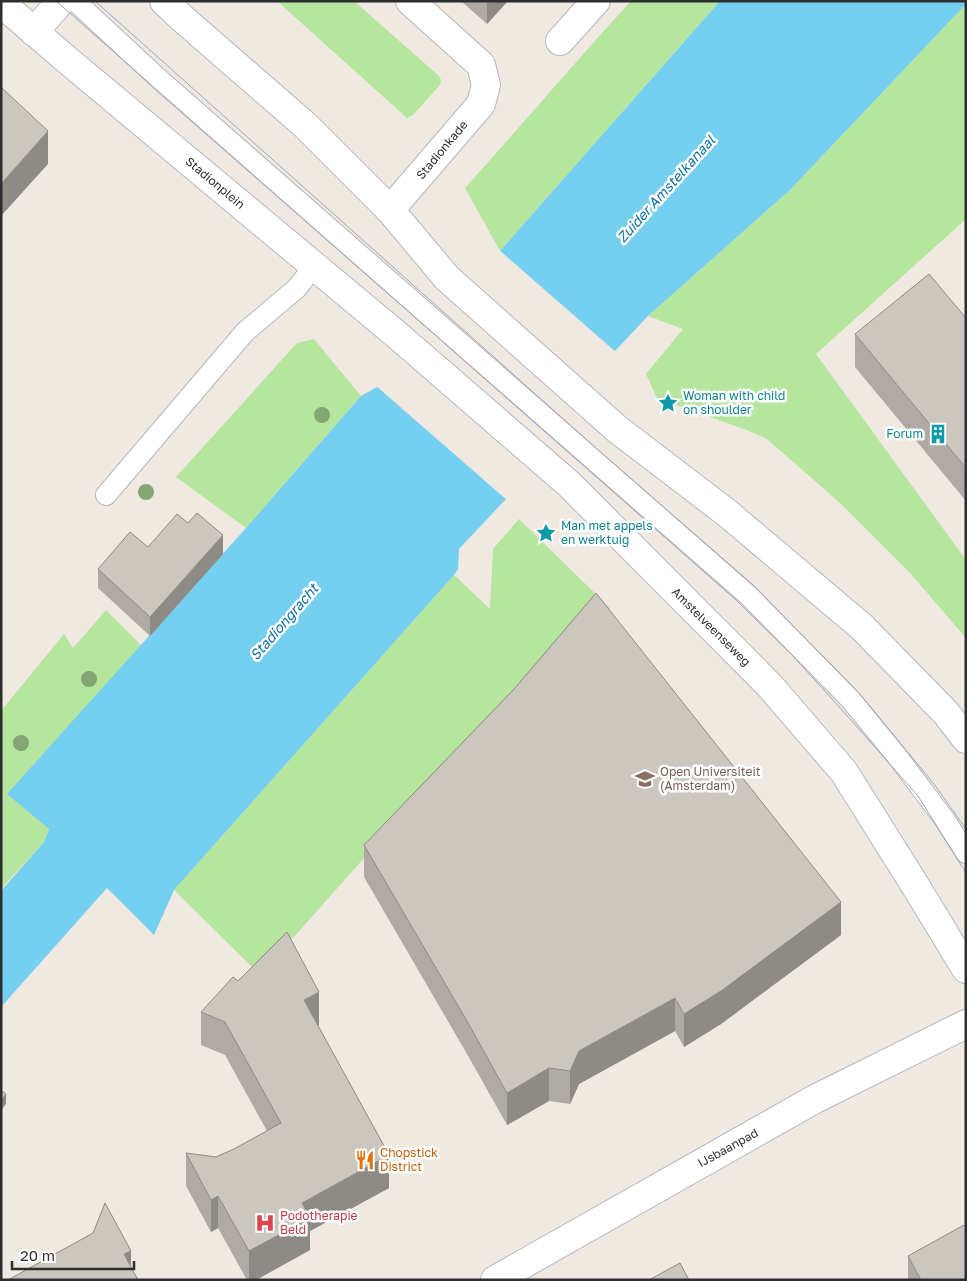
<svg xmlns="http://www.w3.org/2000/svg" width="967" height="1281" viewBox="0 0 967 1281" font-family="'Golos Text',sans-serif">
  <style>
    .green { fill: #b6e59e }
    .water { fill: #75cff0 }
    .pier { fill: #efe9e1 }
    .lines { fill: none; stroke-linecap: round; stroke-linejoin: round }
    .lane-casing { stroke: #b4b7c1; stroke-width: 22 }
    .street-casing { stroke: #b4b7c1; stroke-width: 30 }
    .secondary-casing { stroke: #b4b7c1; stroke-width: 30 }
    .lane { stroke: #fff; stroke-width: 20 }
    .street { stroke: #fff; stroke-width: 28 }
    .secondary { stroke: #fff; stroke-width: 28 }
    .tram { stroke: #a3a6b8; stroke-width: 1 }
    .tree { fill: #84a574 }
    .wall { fill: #afaba4 }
    .shaded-wall { fill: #8e8b86 }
    .building { fill: #cbc7bf; stroke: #8e8b86 }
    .labels { text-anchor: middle; stroke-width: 5; stroke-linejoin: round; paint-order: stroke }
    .street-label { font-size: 12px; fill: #2e2e2e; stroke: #fff }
    .culture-label { font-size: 12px; fill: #0d838f; stroke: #fff; text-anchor: start }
    .education-label { font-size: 12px; fill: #785e54; stroke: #fff; text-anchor: start }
    .food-label { font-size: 12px; fill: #c56008; stroke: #fff; text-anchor: start }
    .health-label { font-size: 12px; fill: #be3a42; stroke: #fff; text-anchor: start }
    .water-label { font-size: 14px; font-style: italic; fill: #0d6fa3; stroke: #fff }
  </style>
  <rect width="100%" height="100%" fill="#efe9e1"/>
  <path class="green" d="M277,1H354L439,76L441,80L440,85L413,115L407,118Z
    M631,1H720L500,251L465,188C521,126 574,63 631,1Z
    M966,4V219L816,354L966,560V638L910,573L839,502L767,439L749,431L657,398L646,374L683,329L648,316L790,190Z
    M314,339L361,396L246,528L176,477L297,343Z
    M519,519L610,608L552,669L534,667L260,975L174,890L454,575L490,609L493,549Z
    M106,610L142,646L8,794L49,829L44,842L1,889V711L64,634L73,648Z"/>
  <path class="water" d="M720,1H966V4L790,190L648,316L615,351L528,453L506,499L459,549L458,569L454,575L174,890L154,935L107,888L1,1007V891L44,842L49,829L7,794L246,528L361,396L377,387L500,251Z"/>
  <path class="pier" d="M498,249L617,353L531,454L508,501L375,385Z"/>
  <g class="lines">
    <defs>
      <path id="lane" d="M75,1L159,79L749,596L851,700L896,755L945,820L966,853
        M106,495L245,332L297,288L314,266"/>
      <path id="street" d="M34,32L61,1
        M560,41L596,1
        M390,210L481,104L486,85L481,65L410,1
        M495,1280L815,1099L966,1024"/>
      <path id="secondary" d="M164,1L183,19L305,125L390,210L447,278L617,429L727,513L862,627L946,713L966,739
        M1,3L66,59L397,335L569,484L770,686L844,772L918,890L966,969"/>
    </defs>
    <use href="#lane" class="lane-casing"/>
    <use href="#street" class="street-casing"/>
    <use href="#secondary" class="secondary-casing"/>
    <use href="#lane" class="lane"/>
    <use href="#street" class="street"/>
    <use href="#secondary" class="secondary"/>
    <path class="tram" d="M56,1L736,600L793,656L842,710L918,796L966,873
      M95,1L598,450L752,584L859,693L934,784L966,829"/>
  </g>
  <g class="tree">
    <circle cx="322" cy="415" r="8"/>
    <circle cx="146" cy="492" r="8"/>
    <circle cx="89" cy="679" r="8"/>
    <circle cx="21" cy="743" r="8"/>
  </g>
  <path class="wall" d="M461,1H508L487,24Z
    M966,318V501L855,367V334Z
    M148,547L223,554L150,636L98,588V569Z
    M364,845L841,935L721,1024L684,1047L675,1031L579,1084L570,1104L549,1101L507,1125L467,1054L364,877Z
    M201,1012L319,1025H318L389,1188L310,1231V1250L256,1280H247L218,1228L211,1232L186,1186V1153L216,1157L234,1149L267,1131L225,1055L201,1045Z
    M908,1256L921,1280H908Z"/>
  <path class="shaded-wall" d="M487,1H508L487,24Z
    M48,131V164L1,216V184Z
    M223,535V554L150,636V617Z
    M841,902V935L721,1024L684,1047V1014Z
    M319,992V1025L304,1033V1000Z
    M675,998V1031L579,1084L570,1104V1071L579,1051Z
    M549,1068V1101L507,1125V1093Z
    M6,1094V1104L1,1110V1100Z
    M389,1155V1188L310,1231V1250L256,1280H249V1251L302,1203Z
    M218,1196V1228L211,1232V1200Z
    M131,1251V1276L124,1254Z"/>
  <path class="building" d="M1,87L48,131L1,184Z
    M929,274L966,318V468L855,334Z
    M197,513L223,535L150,617L98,569L130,532L148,547L177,514L188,523Z
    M596,593L841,902L721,991L684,1014L675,998L579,1051L570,1071L549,1068L507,1093L467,1021L364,845L515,688Z
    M287,932L319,992L304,1000L389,1155L302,1203L310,1218L249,1251L218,1196L211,1200L186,1153L216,1157L234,1149L281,1123L225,1022L201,1012L233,977L238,981Z
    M1,1090L6,1094L1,1100Z
    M105,1203L131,1251L124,1254L138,1280H8L93,1233Z
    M964,1225L966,1228V1280H921L908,1256Z
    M680,1263L689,1280H649Z"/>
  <defs>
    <symbol id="sight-bare" viewBox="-9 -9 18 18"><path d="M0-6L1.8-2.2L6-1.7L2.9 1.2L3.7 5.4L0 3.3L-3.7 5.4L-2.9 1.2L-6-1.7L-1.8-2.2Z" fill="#0f9aa8" stroke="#fff" stroke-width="2.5" paint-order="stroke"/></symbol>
    <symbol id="building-bare" viewBox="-9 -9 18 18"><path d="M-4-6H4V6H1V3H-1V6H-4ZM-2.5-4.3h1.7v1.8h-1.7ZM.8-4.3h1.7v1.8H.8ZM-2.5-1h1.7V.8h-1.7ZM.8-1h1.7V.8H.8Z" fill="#0f9aa8" stroke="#fff" stroke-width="2.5" paint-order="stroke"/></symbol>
    <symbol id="university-bare" viewBox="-9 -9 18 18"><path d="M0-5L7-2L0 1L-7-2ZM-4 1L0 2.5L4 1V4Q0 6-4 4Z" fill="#8d6e63" stroke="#fff" stroke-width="2.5" paint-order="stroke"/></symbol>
    <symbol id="restaurant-bare" viewBox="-9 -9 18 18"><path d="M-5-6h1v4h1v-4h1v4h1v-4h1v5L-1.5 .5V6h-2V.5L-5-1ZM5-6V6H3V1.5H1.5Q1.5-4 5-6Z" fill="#e8710a" stroke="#fff" stroke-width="2.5" paint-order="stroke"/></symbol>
    <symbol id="hospital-bare" viewBox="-9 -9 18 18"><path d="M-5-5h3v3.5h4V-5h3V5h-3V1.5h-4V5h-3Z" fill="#e0444e" stroke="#fff" stroke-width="2.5" paint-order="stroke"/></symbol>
  </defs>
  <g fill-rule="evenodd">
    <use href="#sight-bare" x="654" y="389" width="28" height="28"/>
    <use href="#building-bare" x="924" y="420" width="28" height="28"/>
    <use href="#sight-bare" x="532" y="519" width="28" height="28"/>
    <use href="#university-bare" x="631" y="765" width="28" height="28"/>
    <use href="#restaurant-bare" x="351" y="1146" width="28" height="28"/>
    <use href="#hospital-bare" x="251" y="1209" width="28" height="28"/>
  </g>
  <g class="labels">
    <g class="street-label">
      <text transform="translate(442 150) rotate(-50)" y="4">Stadionkade</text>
      <text transform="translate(215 183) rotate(40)" y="4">Stadionplein</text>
      <text transform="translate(711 627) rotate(45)" y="4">Amstelveenseweg</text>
      <text transform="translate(728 1148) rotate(-29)" y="4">IJsbaanpad</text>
    </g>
    <g class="culture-label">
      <text x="683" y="400">Woman with child<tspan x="683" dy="14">on shoulder</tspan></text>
      <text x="923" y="438" text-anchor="end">Forum</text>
      <text x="561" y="530">Man met appels<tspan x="561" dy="14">en werktuig</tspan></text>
    </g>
    <g class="education-label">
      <text x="660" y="776">Open Universiteit<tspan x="660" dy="14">(Amsterdam)</tspan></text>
    </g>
    <g class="food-label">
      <text x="380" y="1157">Chopstick<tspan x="380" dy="14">District</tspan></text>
    </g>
    <g class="health-label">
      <text x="280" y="1220">Podotherapie<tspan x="280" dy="14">Beld</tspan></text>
    </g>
    <g class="water-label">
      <text transform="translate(666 189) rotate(-48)" y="5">Zuider Amstelkanaal</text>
      <text transform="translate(284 622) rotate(-49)" y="5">Stadiongracht</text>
    </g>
  </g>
  <rect width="967" height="1281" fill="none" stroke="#2e2e2e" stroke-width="5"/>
  <path d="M12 1261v8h122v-8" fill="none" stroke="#2e2e2e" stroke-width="2.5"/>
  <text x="20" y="1261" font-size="15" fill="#2e2e2e" stroke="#ffffff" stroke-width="4" paint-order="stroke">20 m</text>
</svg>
